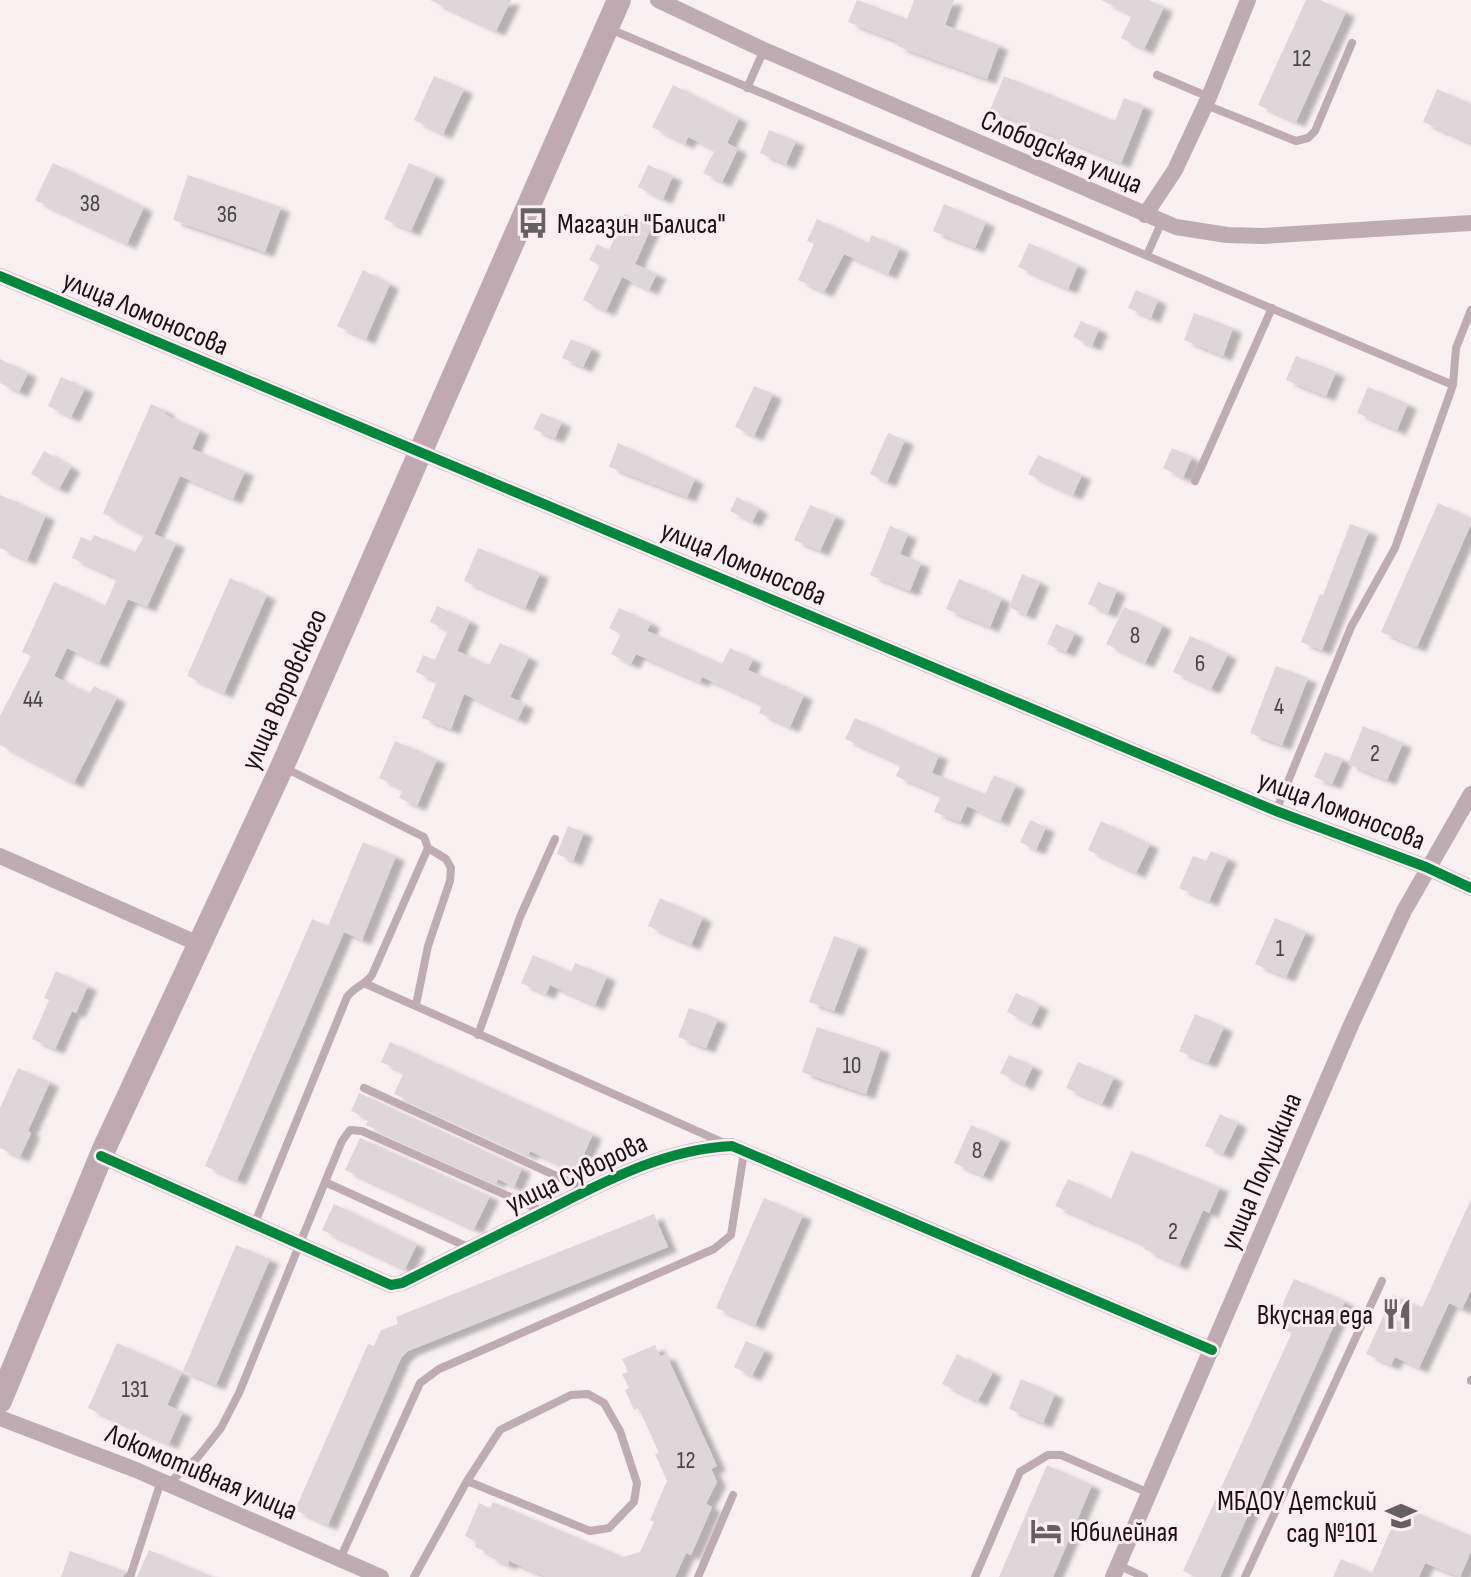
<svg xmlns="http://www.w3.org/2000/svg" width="1471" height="1577" viewBox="0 0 1471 1577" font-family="'Sofia Sans Condensed',sans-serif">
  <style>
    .building { fill: #ded6d8; filter: url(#shadow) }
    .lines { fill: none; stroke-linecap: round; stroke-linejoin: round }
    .lane { stroke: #bfabb2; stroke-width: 8 }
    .street { stroke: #bfabb2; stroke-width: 16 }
    .primary { stroke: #c0aab2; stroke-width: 24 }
    .cycleway-casing { stroke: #fdecf1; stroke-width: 15 }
    .cycleway { stroke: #00873e; stroke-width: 10 }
    .labels { text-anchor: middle; stroke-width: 6; stroke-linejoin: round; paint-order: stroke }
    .number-label { font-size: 24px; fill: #4b4446 }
    .street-label { font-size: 28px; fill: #191214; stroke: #fdecf1 }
    .poi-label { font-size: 28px; fill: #191214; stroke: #fdecf1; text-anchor: start }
  </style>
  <defs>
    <filter id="shadow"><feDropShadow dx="9" dy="5" stdDeviation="2" flood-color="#0004"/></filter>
  </defs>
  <rect width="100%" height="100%" fill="#f9f0f2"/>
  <path class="building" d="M430,0H511L496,31Z
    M857,0L907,19L914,0H954L945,25L999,45L987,79L897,46L899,42L848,22Z
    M1101,0H1149L1164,7L1144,49L1121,38L1132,15Z
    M1306,0H1320L1346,12L1296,122L1258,105Z
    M434,76L464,89L443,134L414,120Z
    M1004,76L1115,121L1124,98L1144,106L1121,163L990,110Z
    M673,85L739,118L727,143L738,149L722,182L703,173L715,150L688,137L685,144L652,127Z
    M1437,89L1471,104V143L1423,122Z
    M769,130L796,141L786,164L760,153Z
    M53,163L144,207L127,244L35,200Z
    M409,163L436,175L411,231L384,219Z
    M648,165L673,176L663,199L638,187Z
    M188,175L281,207L265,252L173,220Z
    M944,204L986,222L975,248L933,231Z
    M625,214L652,226L635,264L657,274L649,290L622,277L606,311L583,300L600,265L589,260L597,244L609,250Z
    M817,219L868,243L872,235L900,248L888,274L844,254L824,292L798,280L814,244L807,241Z
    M1029,243L1078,265L1068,289L1018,267Z
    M363,270L390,284L366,339L337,326Z
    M1136,290L1158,300L1151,318L1128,308Z
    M1194,313L1233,328L1223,356L1184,340Z
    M1081,321L1099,329L1092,346L1073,337Z
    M571,339L592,348L583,367L562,358Z
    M1296,356L1336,372L1326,396L1286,380Z
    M0,359L28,373L19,392L0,383Z
    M61,377L85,388L71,417L48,406Z
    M754,386L773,394L754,436L735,427Z
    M1368,387L1408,404L1397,430L1357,413Z
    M151,404L166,411L164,414L200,430L192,449L245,471L233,499L180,476L154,534L176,543L147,607L128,599L99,663L67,648L54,676L89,694L94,686L117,698L74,783L0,745V716L31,656L22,652L54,582L105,606L117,578L72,558L81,537L91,541L94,535L135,552L144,536L103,513Z
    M541,413L562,422L555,438L533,429Z
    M888,433L905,440L887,482L870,474Z
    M618,443L695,479L687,497L609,467Z
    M1172,448L1192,457L1183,478L1163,468Z
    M44,451L71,467L59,489L31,474Z
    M1038,455L1082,475L1073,495L1028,474Z
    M0,495L46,515L27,560L0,548Z
    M737,497L759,509L752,522L730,511Z
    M1438,503L1471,518V524L1417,647L1381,632Z
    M810,505L836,516L820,551L794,540Z
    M1350,524L1369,531L1322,650L1301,642L1320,594L1323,595Z
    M890,526L908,534L900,554L921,563L910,591L870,575Z
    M478,548L540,573L525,608L464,581Z
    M1022,574L1040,582L1026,615L1009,607Z
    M230,578L267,595L224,693L187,676Z
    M959,579L1002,598L990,627L946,609Z
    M1098,582L1117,590L1108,613L1088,604Z
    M437,606L470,621L457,651L489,665L500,643L529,657L510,697L525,704L518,719L464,694L451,729L422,718L437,681L416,672L423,655L435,660L448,630L430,622Z
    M1124,607L1163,625L1145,663L1106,644Z
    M619,608L651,623L647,631L722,664L730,648L753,659L748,670L804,695L790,727L759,713L762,704L702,677L700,682L636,654L631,664L611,654L621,634L609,628Z
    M1056,624L1075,633L1066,652L1047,644Z
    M1190,636L1228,654L1211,689L1173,672Z
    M1276,666L1308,678L1282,745L1250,733Z
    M855,718L939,755L932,773L985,794L994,775L1016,785L1000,821L967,806L960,822L934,812L941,795L896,776L901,764L845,739Z
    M1363,726L1403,743L1387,780L1348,764Z
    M395,741L437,759L417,806L399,798L403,789L379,778Z
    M1325,752L1343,759L1332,784L1314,777Z
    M1030,820L1046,827L1036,850L1020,842Z
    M1101,821L1150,844L1136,873L1088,850Z
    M568,826L584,832L573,861L557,854Z
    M363,842L396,856L362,940L344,932L237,1180L205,1166L312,919L328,926Z
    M1211,851L1228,858L1209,901L1179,888L1193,856L1206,861Z
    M660,898L703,917L691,945L648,926Z
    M1275,918L1306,932L1286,977L1255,964Z
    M834,936L859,945L834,1011L809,1002Z
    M533,955L571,972L575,963L607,976L595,1005L550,985L546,994L521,983Z
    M56,971L88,986L76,1013L72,1011L55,1049L32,1039L49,1000L44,998Z
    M1016,993L1040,1005L1031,1024L1007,1012Z
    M689,1008L718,1019L706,1048L678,1037Z
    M1195,1014L1224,1027L1208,1063L1179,1051Z
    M817,1027L881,1048L866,1094L802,1072Z
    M390,1042L593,1134L576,1172L530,1151L528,1155L394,1094L404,1072L381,1062Z
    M1009,1055L1033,1066L1024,1085L1000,1073Z
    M1078,1062L1114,1077L1102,1104L1066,1088Z
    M18,1068L50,1082L28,1131L31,1133L20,1157L0,1148V1108Z
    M359,1093L522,1168L514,1187L498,1179L496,1183L366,1125L369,1119L351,1111Z
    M1220,1114L1238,1123L1223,1154L1205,1146Z
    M971,1125L1001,1138L983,1176L954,1163Z
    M360,1138L490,1196L474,1229L345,1170Z
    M1131,1151L1220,1187L1209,1213L1203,1210L1179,1265L1144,1249L1146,1245L1055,1206L1068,1179L1111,1199Z
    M764,1198L803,1215L755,1325L716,1308Z
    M1471,1199V1290L1462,1309L1449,1303L1419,1368L1395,1357L1391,1365L1366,1354L1393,1295L1422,1308Z
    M334,1204L417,1244L405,1269L322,1230Z
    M654,1214L668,1247L408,1351L401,1358L328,1525L295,1510L368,1344L374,1346L381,1330L398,1324L396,1317Z
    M236,1245L270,1259L216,1385L183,1371Z
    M1294,1279L1345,1301L1220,1577H1196L1183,1571L1293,1330L1274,1323Z
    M746,1341L765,1350L752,1376L734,1367Z
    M117,1343L182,1372L167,1405L183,1412L169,1444L88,1408Z
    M655,1345L660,1356L666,1354L717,1466L711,1469L717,1482L706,1504L712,1507L691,1555L686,1553L675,1577H547L509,1561L508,1565L488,1556L489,1553L475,1547L477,1542L465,1536L479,1503L490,1508L493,1502L623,1557L640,1552L654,1522L650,1520L667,1481L655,1454L659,1453L645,1422L638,1408L634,1410L625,1390L629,1388L622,1374L628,1372L622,1359Z
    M957,1354L993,1372L978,1401L942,1384Z
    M1021,1379L1055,1394L1043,1423L1009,1409Z
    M1047,1465L1092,1485L1053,1577H999Z
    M1401,1506L1471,1536V1551L1460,1577L1425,1563L1419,1577H1333L1341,1559L1372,1573Z
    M149,1550L213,1577H137Z
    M70,1551L125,1571L123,1577H61Z"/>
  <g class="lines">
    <path class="lane" d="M610,29L1453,385
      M1157,75L1209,97
      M747,88L764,50
      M1206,105L1296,141L1308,138L1315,131L1352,43
      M1147,255L1162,221
      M1195,481L1272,308
      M1276,811L1351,627L1395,548L1453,385L1456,348L1471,310
      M366,984L724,1143
      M416,1005L428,946L450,881L451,868L446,859L428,848
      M478,1035L520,917L555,839
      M364,1088L587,1190
      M325,1182L342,1141L350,1130L362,1131L542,1211
      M254,1225L347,997C354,987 365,985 372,975L428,848L424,837L283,767
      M1471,1381V1380
      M169,1483L198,1457L221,1428L239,1393L325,1182L470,1248
      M340,1559L420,1383L439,1369L714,1249L731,1235L744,1152
      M1118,1565L1144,1577
      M130,1577L161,1481
      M414,1577L467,1481L500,1430L571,1395L588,1394L604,1403L620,1431L637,1483L634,1502L609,1528L590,1531L467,1481
      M698,1577L733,1495
      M975,1577L1020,1472L1048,1455H1061L1149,1493
      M1245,1577L1382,1281"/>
    <path class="street" d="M658,0L764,50L1176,227L1227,235L1263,236L1471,223
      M1145,215L1175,170L1209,97L1248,0
      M0,276L1276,811L1426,867L1471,888
      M0,856L201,945
      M101,1156L391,1285L402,1283C449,1259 497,1236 544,1212C604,1182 664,1149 732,1146L1212,1350
      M0,1418L136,1470L381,1577
      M1113,1577L1351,1025L1404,911L1471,794"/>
    <path class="primary" d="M0,1401L104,1149L282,767L619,0"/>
    <defs>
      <path id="cycleway" d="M0,276L1276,811L1426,867L1471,888
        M101,1156L391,1285L402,1283C449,1259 497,1236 544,1212C604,1182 664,1149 732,1146L1212,1350"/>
    </defs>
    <use href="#cycleway" class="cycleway-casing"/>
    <use href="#cycleway" class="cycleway"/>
  </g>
  <defs>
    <symbol id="bus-bare" viewBox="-9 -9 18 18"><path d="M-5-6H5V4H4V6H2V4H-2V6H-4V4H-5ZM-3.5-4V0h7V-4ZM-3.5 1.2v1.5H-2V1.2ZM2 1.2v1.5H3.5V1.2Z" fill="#676062" stroke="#fdecf1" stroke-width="2.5" paint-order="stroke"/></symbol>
    <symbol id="restaurant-bare" viewBox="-9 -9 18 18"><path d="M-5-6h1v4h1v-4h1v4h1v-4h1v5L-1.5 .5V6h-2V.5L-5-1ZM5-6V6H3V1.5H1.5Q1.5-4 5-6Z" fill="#676062" stroke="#fdecf1" stroke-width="2.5" paint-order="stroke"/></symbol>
    <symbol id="school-bare" viewBox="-9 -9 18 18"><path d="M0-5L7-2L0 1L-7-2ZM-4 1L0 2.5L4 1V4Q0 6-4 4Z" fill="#676062" stroke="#fdecf1" stroke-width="2.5" paint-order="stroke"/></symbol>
    <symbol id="hotel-bare" viewBox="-9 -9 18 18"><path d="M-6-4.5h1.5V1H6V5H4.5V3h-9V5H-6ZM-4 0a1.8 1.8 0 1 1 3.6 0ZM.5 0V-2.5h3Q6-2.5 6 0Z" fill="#676062" stroke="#fdecf1" stroke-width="2.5" paint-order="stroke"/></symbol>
  </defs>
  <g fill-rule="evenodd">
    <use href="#bus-bare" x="511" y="201" width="44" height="44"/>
    <use href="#restaurant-bare" x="1375" y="1292" width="44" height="44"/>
    <use href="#school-bare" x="1379" y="1494" width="44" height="44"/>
    <use href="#hotel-bare" x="1024" y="1509" width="44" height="44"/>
  </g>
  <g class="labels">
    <g class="number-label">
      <text x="1302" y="66">12</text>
      <text x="90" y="211">38</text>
      <text x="227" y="222">36</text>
      <text x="1135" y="643">8</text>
      <text x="1200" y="671">6</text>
      <text x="33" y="707">44</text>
      <text x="1279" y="714">4</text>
      <text x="1375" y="761">2</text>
      <text x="1280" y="956">1</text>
      <text x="852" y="1073">10</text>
      <text x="977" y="1158">8</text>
      <text x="1173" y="1239">2</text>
      <text x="135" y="1397">131</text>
      <text x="686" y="1468">12</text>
    </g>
    <g class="street-label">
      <text transform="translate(1062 151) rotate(23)" y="10">Слободская улица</text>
      <text transform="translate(146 312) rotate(23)" y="10">улица Ломоносова</text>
      <text transform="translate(744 562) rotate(23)" y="10">улица Ломоносова</text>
      <text transform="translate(283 689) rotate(-66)" y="10">улица Воровского</text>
      <text transform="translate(1342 809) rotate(21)" y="10">улица Ломоносова</text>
      <text transform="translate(1260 1171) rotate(-67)" y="10">улица Полушкина</text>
      <text transform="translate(576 1172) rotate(-25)" y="10">улица Суворова</text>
      <text transform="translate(202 1471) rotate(23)" y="10">Локомотивная улица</text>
    </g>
    <g class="poi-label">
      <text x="557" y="233">Магазин "Балиса"</text>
      <text x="1373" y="1324" text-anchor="end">Вкусная еда</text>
      <text x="1377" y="1510" text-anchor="end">МБДОУ Детский<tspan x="1377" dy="32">сад №101</tspan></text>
      <text x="1070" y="1541">Юбилейная</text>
    </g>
  </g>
</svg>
